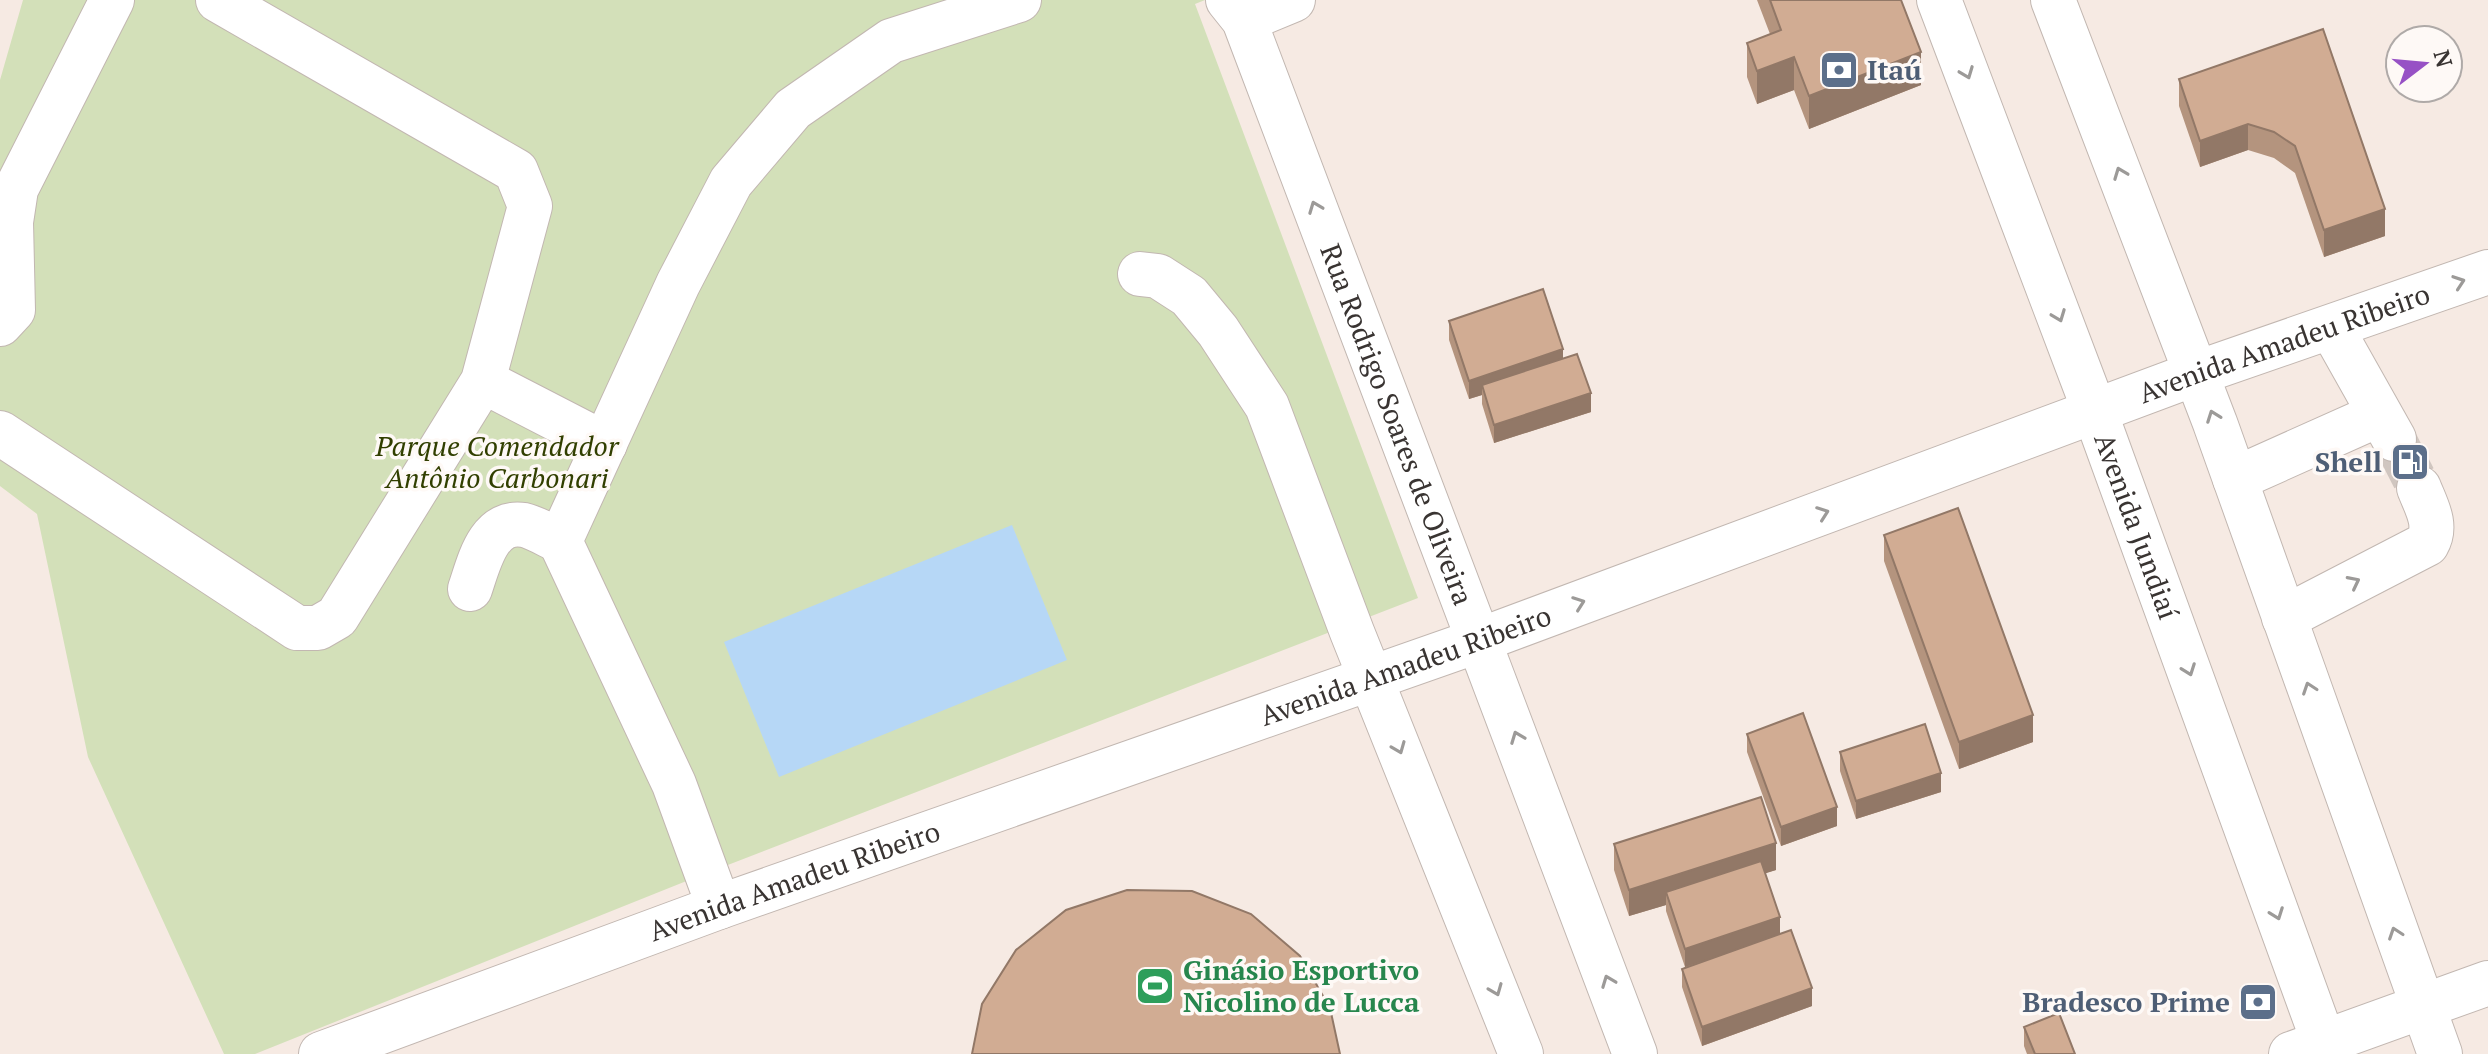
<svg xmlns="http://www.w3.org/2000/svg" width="2488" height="1054" viewBox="0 0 2488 1054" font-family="'PT Serif',serif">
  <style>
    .green { fill: #d3e0b9 }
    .water { fill: #b6d7f6 }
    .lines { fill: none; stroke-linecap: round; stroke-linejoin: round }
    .minor-tunnel { stroke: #d0c6c0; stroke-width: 44; stroke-dasharray: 44 22; stroke-linecap: butt }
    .minor-casing { stroke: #c2b7b1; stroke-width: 46 }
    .major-casing { stroke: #c2b7b1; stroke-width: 46 }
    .minor { stroke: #fff; stroke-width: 44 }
    .major { stroke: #fff; stroke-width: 44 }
    .wall { fill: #b4947e }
    .shaded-wall { fill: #927867 }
    .building { fill: #d1ac93; stroke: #927867; stroke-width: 2 }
    .oneway { stroke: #9c9a98 }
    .labels { text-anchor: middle; stroke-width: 7; stroke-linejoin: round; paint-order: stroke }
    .service-label { font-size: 28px; font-weight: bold; fill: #4e5e75; stroke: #fef9f6; text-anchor: end }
    .street-label { font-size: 28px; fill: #393432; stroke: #fef9f6 }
    .park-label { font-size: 28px; font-style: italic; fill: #313f00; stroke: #fef9f6 }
    .leisure-label { font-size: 28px; font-weight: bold; fill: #27864d; stroke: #fef9f6; text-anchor: start }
  </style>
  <rect width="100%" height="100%" fill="#f6eae3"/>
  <path class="green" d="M23,0H1205L1195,4L1418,598L689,880L255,1054H224L88,757L37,514L0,486V80Z"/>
  <path class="water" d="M1012,525L1067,660L779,777L724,642Z"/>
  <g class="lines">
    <path class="minor-tunnel" d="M2394,439L2419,488"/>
    <defs>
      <g id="minor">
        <path id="s1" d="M1228,0L1244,20L1635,1054"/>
        <path d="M1244,20L1293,0"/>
        <path d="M1140,274L1158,276L1189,296L1218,331L1267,406L1352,632L1521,1054"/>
        <path d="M0,324L13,310L11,222L16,189L112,0"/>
        <path d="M2331,327L2394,439"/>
        <path d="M483,381L605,444"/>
        <path d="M0,433L297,628H318L337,617L483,381L530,206L516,171L218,0"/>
        <path d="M2235,479L2378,415"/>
        <path d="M470,589C479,563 488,519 524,525C536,528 549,536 560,541"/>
        <path d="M2284,618L2427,544C2438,525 2426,506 2419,488"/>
        <path d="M719,907L674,784L560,541L678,284L731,182L793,109L891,41L1019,0"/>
        <path id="s2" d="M321,1054L719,907L1480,640L2197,373L2488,272"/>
        <path d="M2291,1054L2488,983"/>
      </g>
      <g id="major">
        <path id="s3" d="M1939,0L2095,412L2328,1054"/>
        <path d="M2053,0L2215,423L2440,1054"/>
      </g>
    </defs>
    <use href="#minor" class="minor-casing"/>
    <use href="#major" class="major-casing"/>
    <use href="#minor" class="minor"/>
    <use href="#major" class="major"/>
  </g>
  <path class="wall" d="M1757,0H1901L1921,85L1809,129L1794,90L1757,104L1747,77V43L1770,34Z
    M2323,29L2385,236L2324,257L2295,173L2274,158L2248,150L2200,167L2179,106V79Z
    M1449,321L1563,359L1591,412L1494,443L1482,404V395L1469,399L1449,340Z
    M1884,535L2033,742L1959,769L1884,561Z
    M1747,734L1837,826L1781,846L1747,752Z
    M1840,752L1941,792L1856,819L1840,771Z
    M1614,844L1776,870L1765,873L1780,934L1812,1006L1702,1046L1682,987V969L1685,967L1666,911V905L1629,916L1614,870Z
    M2024,1027L2075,1054H2027L2024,1046Z"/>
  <path class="shaded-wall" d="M1921,52V85L1809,129V96Z
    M1794,57V90L1757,104V71Z
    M2248,124V150L2200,167V141Z
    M2385,209V236L2324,257V230Z
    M1563,349V367L1482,385V395L1469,399V381Z
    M1591,393V412L1494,443V425Z
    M2033,715V742L1959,769V742Z
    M1941,773V792L1856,819V801Z
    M1837,807V826L1781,846V827Z
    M1776,843V870L1670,904L1666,892V905L1629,916V890Z
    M1780,917V936L1685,967V949Z
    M1812,988V1006L1702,1046V1027Z"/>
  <path class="building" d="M1770,0H1901L1921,52L1809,96L1794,57L1757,71L1747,43L1781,30Z
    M2323,29L2385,209L2324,230L2295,146L2274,132L2248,124L2200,141L2179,79Z
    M1543,289L1563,349L1469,381L1449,321Z
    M1577,354L1591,393L1494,425L1482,385Z
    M1958,508L2033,715L1959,742L1884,535Z
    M1803,713L1837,807L1781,827L1747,734Z
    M1925,724L1941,773L1856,801L1840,752Z
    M1761,797L1776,843L1629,890L1614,844Z
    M1761,861L1780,917L1685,949L1666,892Z
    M1127,890L1192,891L1251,914L1300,956L1330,1008L1340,1054H972L982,1004L1016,950L1066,910Z
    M1791,930L1812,988L1702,1027L1682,969Z
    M2059,1013L2075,1054H2035L2024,1027Z"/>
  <defs><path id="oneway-chevron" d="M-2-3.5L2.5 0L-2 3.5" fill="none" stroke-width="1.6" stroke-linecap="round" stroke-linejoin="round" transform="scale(2)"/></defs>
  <g class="oneway">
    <use href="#oneway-chevron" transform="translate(1967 73) rotate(69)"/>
    <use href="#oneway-chevron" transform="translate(2120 173) rotate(-111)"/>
    <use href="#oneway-chevron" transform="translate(1315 207) rotate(-111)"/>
    <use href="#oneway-chevron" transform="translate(2459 282) rotate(-19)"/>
    <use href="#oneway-chevron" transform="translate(2059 316) rotate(69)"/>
    <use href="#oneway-chevron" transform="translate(2213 416) rotate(-110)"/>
    <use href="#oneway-chevron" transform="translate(1823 513) rotate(-20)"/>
    <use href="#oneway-chevron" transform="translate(2354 582) rotate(-27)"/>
    <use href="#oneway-chevron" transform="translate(1579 603) rotate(-20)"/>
    <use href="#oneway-chevron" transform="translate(2189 670) rotate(70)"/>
    <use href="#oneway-chevron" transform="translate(2309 688) rotate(-109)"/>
    <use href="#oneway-chevron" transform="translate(1517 737) rotate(-111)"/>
    <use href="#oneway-chevron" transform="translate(1399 748) rotate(68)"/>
    <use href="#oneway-chevron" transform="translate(2277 914) rotate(70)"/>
    <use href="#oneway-chevron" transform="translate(2395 933) rotate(-109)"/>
    <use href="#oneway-chevron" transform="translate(1608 981) rotate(-111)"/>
    <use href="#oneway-chevron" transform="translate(1496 990) rotate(68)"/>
  </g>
  <defs>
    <symbol id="bank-square" viewBox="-11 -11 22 22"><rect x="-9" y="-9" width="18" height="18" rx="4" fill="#5c6f8a" stroke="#fef9f6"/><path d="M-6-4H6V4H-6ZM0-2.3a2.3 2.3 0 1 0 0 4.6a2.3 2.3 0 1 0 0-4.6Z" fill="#fff"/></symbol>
    <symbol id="fuel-square" viewBox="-11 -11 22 22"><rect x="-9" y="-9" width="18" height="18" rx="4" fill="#5c6f8a" stroke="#fef9f6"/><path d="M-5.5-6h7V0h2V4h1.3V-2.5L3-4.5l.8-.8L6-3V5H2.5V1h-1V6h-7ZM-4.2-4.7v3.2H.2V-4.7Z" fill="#fff"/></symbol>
    <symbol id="stadium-square" viewBox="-11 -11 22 22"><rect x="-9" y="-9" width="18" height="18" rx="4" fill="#2e9e5b" stroke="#fef9f6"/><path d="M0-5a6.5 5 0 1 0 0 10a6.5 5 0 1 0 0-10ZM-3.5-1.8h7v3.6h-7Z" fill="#fff"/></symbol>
  </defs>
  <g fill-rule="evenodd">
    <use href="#bank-square" x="1817" y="48" width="44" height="44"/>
    <use href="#fuel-square" x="2388" y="440" width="44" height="44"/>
    <use href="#stadium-square" x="1133" y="964" width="44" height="44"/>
    <use href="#bank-square" x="2236" y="980" width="44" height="44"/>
  </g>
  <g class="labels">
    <g class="service-label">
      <text x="1867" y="80" text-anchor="start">Itaú</text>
      <text x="2382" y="472">Shell</text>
      <text x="2230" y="1012">Bradesco Prime</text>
    </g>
    <g class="street-label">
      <text dy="10" stroke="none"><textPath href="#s2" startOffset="2088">Avenida Amadeu Ribeiro</textPath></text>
      <text dy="10" stroke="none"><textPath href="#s1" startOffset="458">Rua Rodrigo Soares de Oliveira</textPath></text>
      <text dy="10" stroke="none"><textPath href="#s3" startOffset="562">Avenida Jundiaí</textPath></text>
      <text dy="10" stroke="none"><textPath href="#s2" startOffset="1152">Avenida Amadeu Ribeiro</textPath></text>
      <text dy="10" stroke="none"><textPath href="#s2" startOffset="504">Avenida Amadeu Ribeiro</textPath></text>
    </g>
    <g class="park-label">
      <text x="497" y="456">Parque Comendador<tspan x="497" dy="32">Antônio Carbonari</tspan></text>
    </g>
    <g class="leisure-label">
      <text x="1183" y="980">Ginásio Esportivo<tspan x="1183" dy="32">Nicolino de Lucca</tspan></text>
    </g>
  </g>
  <g transform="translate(2424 64) rotate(74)"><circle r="38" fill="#fef9f6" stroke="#afaaa8" stroke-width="2"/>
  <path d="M0-6L14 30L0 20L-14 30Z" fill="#9751c5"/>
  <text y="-12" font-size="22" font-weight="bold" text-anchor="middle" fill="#393432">N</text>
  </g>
</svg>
